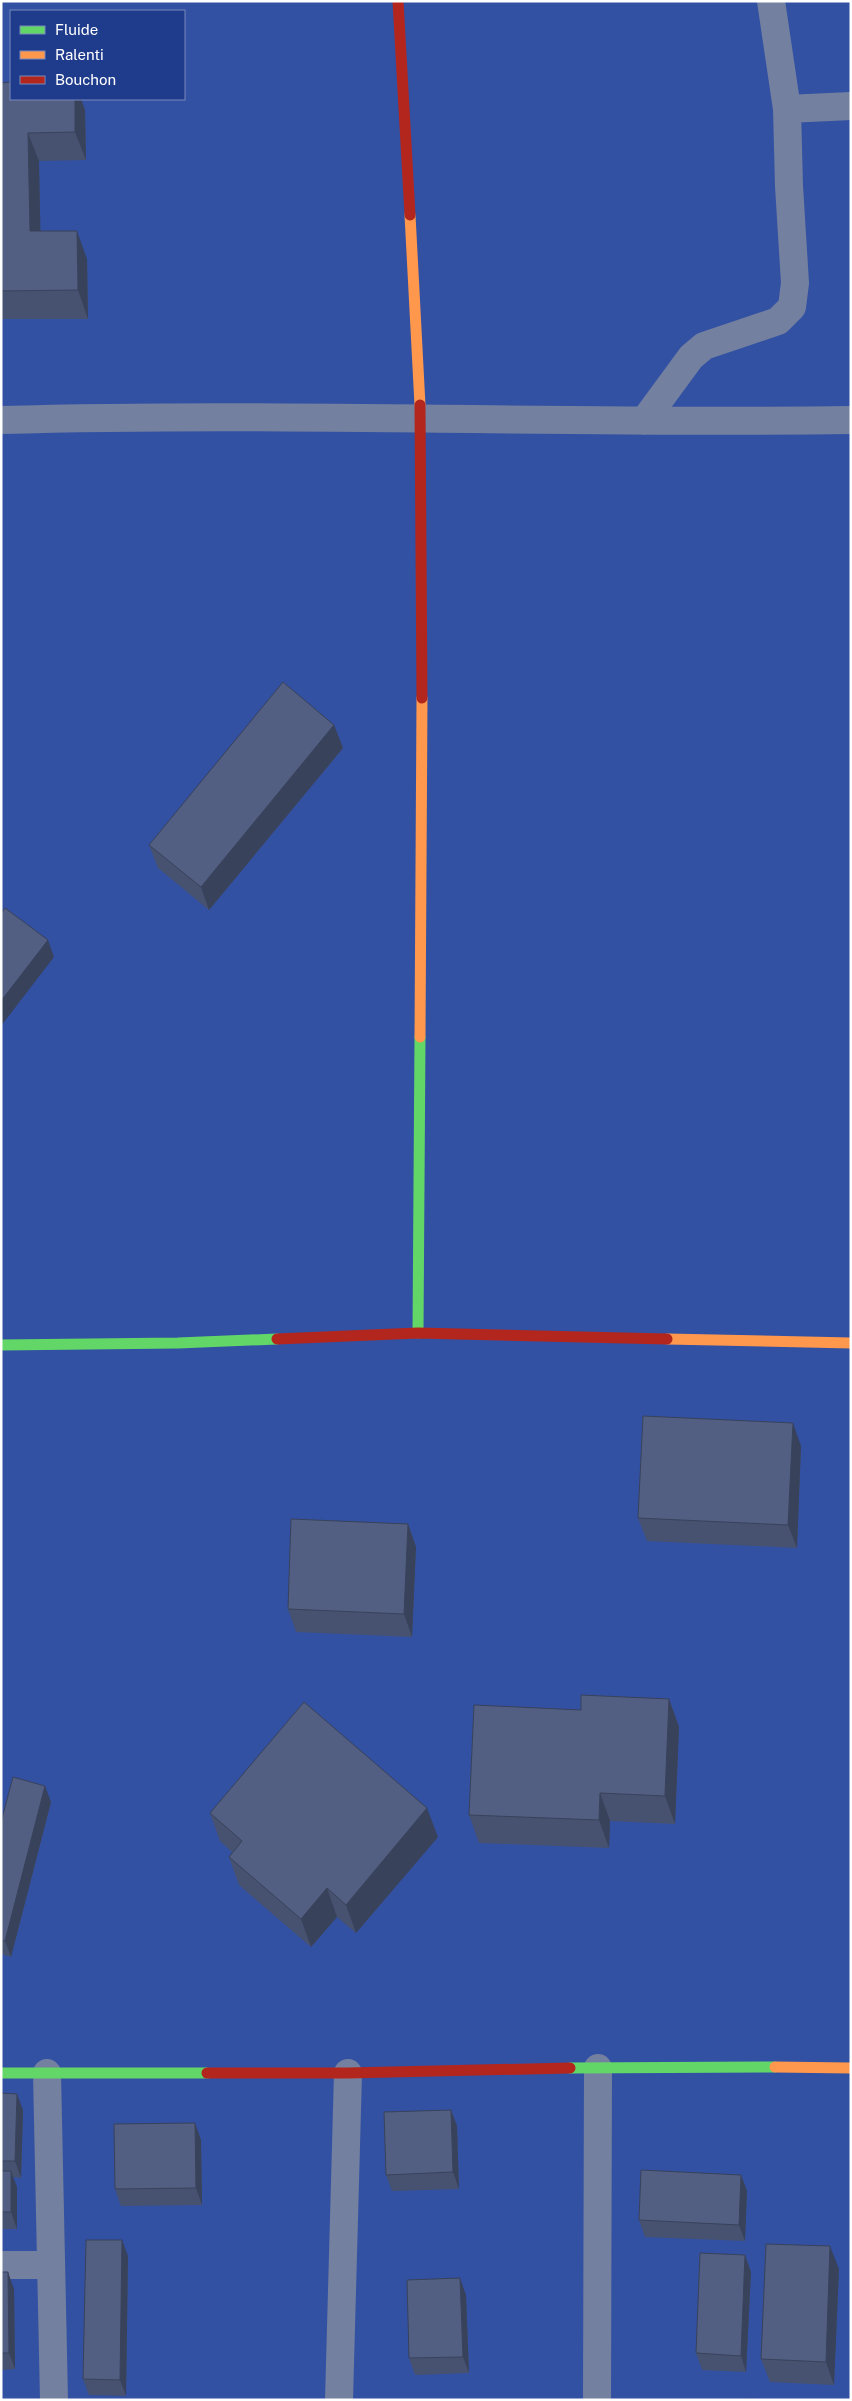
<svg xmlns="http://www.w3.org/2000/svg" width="852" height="2401" viewBox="0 0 852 2401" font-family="'Public Sans',sans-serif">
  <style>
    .green { fill: #3351a3; fill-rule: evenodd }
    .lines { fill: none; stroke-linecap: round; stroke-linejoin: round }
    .street { stroke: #74809f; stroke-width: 28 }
    .fast { stroke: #63d668; stroke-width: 11 }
    .slow { stroke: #ff974d; stroke-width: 11 }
    .jam { stroke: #b3261e; stroke-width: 11 }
    .wall { fill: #475270 }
    .shaded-wall { fill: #39425b }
    .building { fill: #525f82; stroke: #39425b }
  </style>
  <rect width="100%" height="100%" fill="#384774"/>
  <path class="green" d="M1,1H851V2400H1ZM11,11H184V99H11Z"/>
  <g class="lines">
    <path class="street" d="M787,109L851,106
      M1,420C284,412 568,424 851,420
      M644,421L691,357L704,346L778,321L792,307L795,283L789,186L787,109L771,1
      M47,2073L54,2400
      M1,2265H51
      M339,2400L348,2073
      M597,2400L598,2068"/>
    <path class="fast" d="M418,1333L420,1037
      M1,1345L178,1343L277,1339
      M570,2068L775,2067
      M1,2073H207"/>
    <path class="slow" d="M410,215L420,405
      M420,1037L422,698
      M667,1339L851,1343
      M775,2067L851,2068"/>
    <path class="jam" d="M398,1L410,215
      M420,405L422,698
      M277,1339L418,1333L667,1339
      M207,2073H348L570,2068"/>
  </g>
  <path class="wall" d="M1,83L11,99H81L85,110L86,160L39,161L40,231L87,259L88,319H1Z
    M334,725L343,748L209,910L158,868L149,845Z
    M801,1446L797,1548L647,1541L638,1518Z
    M408,1524L416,1547L412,1637L296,1632L288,1609Z
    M669,1699L679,1727L675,1824L610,1821L609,1848L479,1843L469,1815L581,1710Z
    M51,1802L11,1957L1,1954V1822Z
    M210,1813L438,1837L356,1933L337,1917L311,1947L239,1885L229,1857L232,1852L220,1841Z
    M1,2093L23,2110L21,2178L13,2177L17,2187V2229H1Z
    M451,2110L457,2126L459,2189L392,2191L386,2175Z
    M195,2123L201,2140L202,2205L121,2206L115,2189Z
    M741,2175L747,2191L745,2241L645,2237L639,2220Z
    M745,2255L751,2272L746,2372L702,2370L696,2353Z
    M128,2256L126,2396L89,2395L83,2379Z
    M839,2269L834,2385L770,2382L761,2359Z
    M1,2272L14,2289L15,2369L1,2370Z
    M466,2295L469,2373L415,2375L409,2358Z"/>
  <path class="shaded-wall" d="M75,99H81L85,110L86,160L75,132Z
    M28,133L39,161L41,259L30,231Z
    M77,231L87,259L88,319L78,290Z
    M334,725L343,748L209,910L201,887Z
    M48,940L54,957L1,1026V1001Z
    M793,1423L801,1446L797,1548L788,1525Z
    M408,1524L416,1547L412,1637L404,1614Z
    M669,1699L679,1727L675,1824L665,1796Z
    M45,1786L51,1802L11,1957L5,1941Z
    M600,1793L610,1821L609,1848L599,1820Z
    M427,1808L438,1837L356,1933L346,1905Z
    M327,1888L337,1917L311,1947L301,1919Z
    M17,2094L23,2110L21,2178L15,2161Z
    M451,2110L457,2126L459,2189L453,2172Z
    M195,2123L201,2140L202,2205L196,2188Z
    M11,2171L17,2187V2229L11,2212Z
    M741,2175L747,2191L745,2241L739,2225Z
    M122,2240L128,2256L126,2396L120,2380Z
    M830,2246L839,2269L834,2385L826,2362Z
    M745,2255L751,2272L746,2372L741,2356Z
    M8,2272L14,2289L15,2369L9,2353Z
    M460,2278L466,2295L469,2373L463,2357Z"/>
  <path class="building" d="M11,82V99H75V132L28,133L30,231H77L78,290L1,291V83Z
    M283,682L334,725L201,887L149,845Z
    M5,908L48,940L1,1001V913Z
    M643,1416L793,1423L788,1525L638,1518Z
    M291,1519L408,1524L404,1614L288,1609Z
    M581,1695L669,1699L665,1796L600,1793L599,1820L469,1815L474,1705L581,1710Z
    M304,1702L427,1808L346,1905L327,1888L301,1919L229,1857L242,1841L210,1813Z
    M13,1777L45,1786L5,1941L1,1940V1822Z
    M1,2093L17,2094L15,2161H1Z
    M451,2110L453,2172L386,2175L384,2112Z
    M195,2123L196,2188L115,2189L114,2124Z
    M641,2170L741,2175L739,2225L639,2220Z
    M1,2171H11V2212H1Z
    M86,2240H122L120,2380L83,2379Z
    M766,2244L830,2246L826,2362L761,2359Z
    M700,2253L745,2255L741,2356L696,2353Z
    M1,2272H8L9,2353H1Z
    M460,2278L463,2357L409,2358L407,2280Z
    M754,2399V2400H730Z"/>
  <rect width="852" height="2401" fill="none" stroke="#ffffff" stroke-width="5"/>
  <rect x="10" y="10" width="175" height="90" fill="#1f3b8c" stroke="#7989ba"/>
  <rect x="20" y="26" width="25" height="8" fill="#63d668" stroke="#7989ba"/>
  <text x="55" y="35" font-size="15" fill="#ffffff">Fluide</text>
  <rect x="20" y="51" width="25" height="8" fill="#ff974d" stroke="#7989ba"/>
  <text x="55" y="60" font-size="15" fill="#ffffff">Ralenti</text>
  <rect x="20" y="76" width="25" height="8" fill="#b3261e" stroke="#7989ba"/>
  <text x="55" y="85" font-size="15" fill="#ffffff">Bouchon</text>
</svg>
